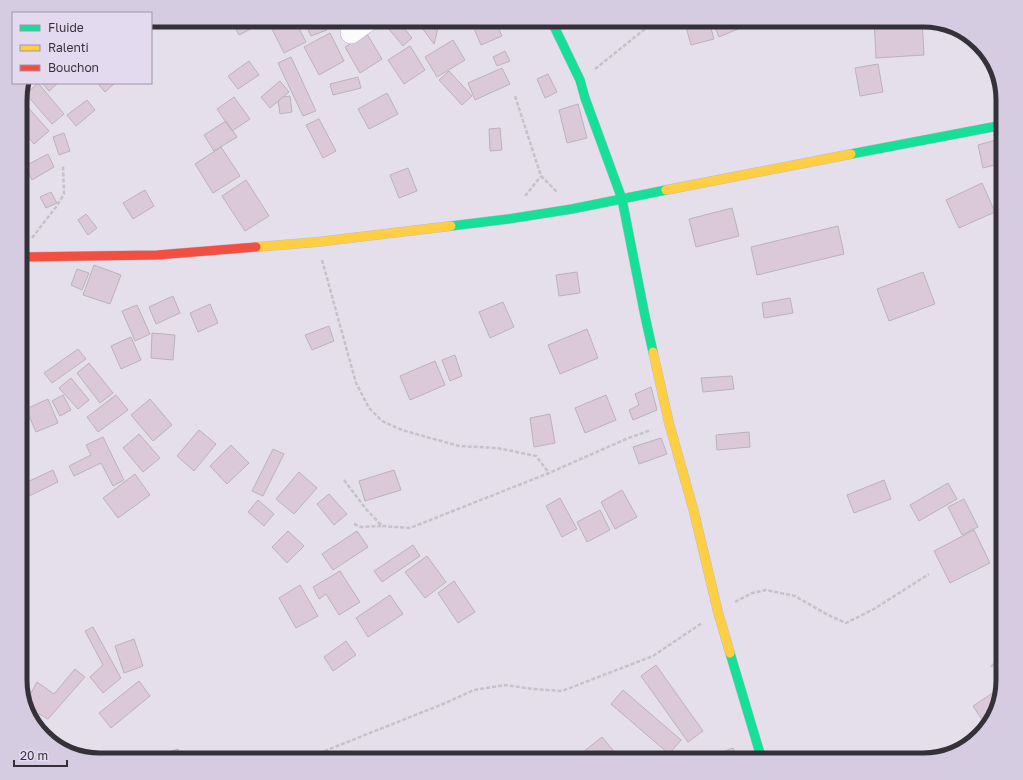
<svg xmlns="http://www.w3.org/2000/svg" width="1023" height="780" viewBox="0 0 1023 780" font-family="'Golos Text',sans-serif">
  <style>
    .building { fill: #dbc9d9; stroke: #bab3bb }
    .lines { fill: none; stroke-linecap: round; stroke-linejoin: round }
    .street-casing { stroke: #c0bcc5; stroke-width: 22 }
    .fast-casing { stroke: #c0bcc5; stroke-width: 10 }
    .slow-casing { stroke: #c0bcc5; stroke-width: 10 }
    .jam-casing { stroke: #c0bcc5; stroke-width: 10 }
    .path { stroke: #c5c3c9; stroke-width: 2.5; stroke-dasharray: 4 2; stroke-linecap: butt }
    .street { stroke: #fbfafc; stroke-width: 21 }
    .fast { stroke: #16e098; stroke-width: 9 }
    .slow { stroke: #ffcf43; stroke-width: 9 }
    .jam { stroke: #f24e42; stroke-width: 9 }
    .rim { fill: none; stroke: #353139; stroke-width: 5 }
  </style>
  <rect width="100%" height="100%" fill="#e5dfeb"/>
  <path class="building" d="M231,20H268L239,35Z
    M271,20H295L306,42L284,53L268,21Z
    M324,20L327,30L311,36L307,27Z
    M331,20H352L334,27Z
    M416,20H440L434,44Z
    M481,20H495L502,36L481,45L472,24Z
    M718,20H735L738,29L719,37L713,22Z
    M822,20H867V25L823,28Z
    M874,20H922L924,55L876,58Z
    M709,21L714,39L691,45L686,27Z
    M400,23L412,38L403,46L388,28Z
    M330,33L344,61L319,75L304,47Z
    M367,34L382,59L360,73L345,47Z
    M453,40L465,60L437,77L425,57Z
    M410,46L425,70L404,84L388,60Z
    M505,51L510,61L497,66L493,57Z
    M291,57L316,111L303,116L278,63Z
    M249,61L259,75L238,89L228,76Z
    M878,64L883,92L860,96L855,68Z
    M502,68L510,84L475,100L468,83Z
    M449,71L472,96L462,105L439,80Z
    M548,74L557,92L545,98L537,79Z
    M358,77L361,88L333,95L330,84Z
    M280,81L289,92L270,108L261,97Z
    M38,83L64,114L52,124L26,94Z
    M42,83H58L49,91Z
    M101,83H115L105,92L99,85Z
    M387,93L398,114L369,129L358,109Z
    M290,96L292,112L280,114L278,101L283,97Z
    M234,97L250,119L232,131L217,109Z
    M87,100L95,110L76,126L67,115Z
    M25,104L49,131L34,144L20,128V108Z
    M578,104L587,138L567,143L559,110Z
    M319,119L336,151L323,158L306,125Z
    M226,121L237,137L214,151L204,135Z
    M500,128L502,150L490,151L489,129Z
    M64,133L70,151L59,155L53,137Z
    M1003,138V163L983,168L978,145Z
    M221,147L240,176L213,193L195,164Z
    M48,154L54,167L32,180L25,166Z
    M408,168L417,191L399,198L390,175Z
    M246,180L269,216L245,231L222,196Z
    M982,183L995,212L959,228L946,200Z
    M145,190L154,206L133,219L123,203Z
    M51,192L57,203L46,208L40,197Z
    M732,208L739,236L696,247L689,219Z
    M86,214L97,228L88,235L78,220Z
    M838,226L844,254L757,275L751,247Z
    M94,265L121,275L110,304L83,295Z
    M77,269L89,273L82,290L71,285Z
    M577,272L580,293L559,296L556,275Z
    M923,272L935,304L889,321L877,289Z
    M173,296L180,313L156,324L149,307Z
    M790,298L793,313L764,318L762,303Z
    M503,302L514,327L490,338L479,312Z
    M210,304L218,323L198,332L190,313Z
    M137,305L150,334L135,341L122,311Z
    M329,326L334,341L312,350L305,335Z
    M587,329L598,358L560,374L548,345Z
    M152,333L175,335L173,360L151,358Z
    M131,337L141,360L121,369L111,346Z
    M78,349L86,359L52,383L44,373Z
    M455,355L462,376L450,381L442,360Z
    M435,361L445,385L410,400L400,376Z
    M89,363L113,393L100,403L77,373Z
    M732,376L734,389L703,392L701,378Z
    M71,378L89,400L78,409L59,388Z
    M651,387L657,410L633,420L629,410L639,405L635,394Z
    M63,395L71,410L60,416L52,401Z
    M116,395L128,410L98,432L87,417Z
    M606,395L616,420L585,433L575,408Z
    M48,399L58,423L36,432L26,409Z
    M150,399L172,425L153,441L131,415Z
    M550,414L555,443L534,447L530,418Z
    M199,430L216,444L194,471L177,456Z
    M749,432L750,447L717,450L716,435Z
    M139,434L160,458L143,472L123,448Z
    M103,437L124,480L113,486L101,463L74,476L69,466L91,455L86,445Z
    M661,438L667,454L639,464L633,447Z
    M231,445L249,463L227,484L210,466Z
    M273,449L284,454L263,496L252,491Z
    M53,470L58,482L29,496L23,484Z
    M394,470L401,490L365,501L359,481Z
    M299,472L317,488L294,514L276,499Z
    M135,474L150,495L118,518L103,498Z
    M884,480L891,499L854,513L847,495Z
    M948,483L957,499L919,521L910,505Z
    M622,490L637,517L615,529L601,502Z
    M329,494L347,514L334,525L317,504Z
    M560,498L577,529L562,537L546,506Z
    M964,499L978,527L962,535L948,507Z
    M258,500L274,514L264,526L248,512Z
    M600,510L610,530L587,542L577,522Z
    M974,530L990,563L950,583L934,551Z
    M288,531L304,546L287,563L272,547Z
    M357,531L368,547L333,570L322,554Z
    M413,545L420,556L382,582L374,571Z
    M427,556L446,582L425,598L405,572Z
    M340,571L360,602L339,615L326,594L319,599L313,587Z
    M454,581L475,612L458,623L438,593Z
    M300,585L318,616L296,628L279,598Z
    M20,587H22L23,607H20Z
    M390,595L403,614L368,637L356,618Z
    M93,627L121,678L103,693L90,677L103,665L85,631Z
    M134,639L143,666L124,673L115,646Z
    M346,641L356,655L333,671L324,657Z
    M656,665L703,731L688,742L641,676Z
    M75,669L85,677L48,719L26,707L25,704L37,682L54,694Z
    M139,681L150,696L111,728L99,713Z
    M623,690L681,740L669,754L611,704Z
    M994,692L997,698L987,727L973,706Z
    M602,737L621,760H573Z
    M733,748L738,760H706L705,758Z
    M178,749L181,760H143Z"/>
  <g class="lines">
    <defs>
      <path id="street" d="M351,33L369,20"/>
      <path id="fast" d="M551,20L580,80L585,98L622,199L645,316L653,352
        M851,154L1003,125
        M451,226L508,219L572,209L666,190
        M730,653L762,760"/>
      <path id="slow" d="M666,190L851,154
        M256,247L317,242L451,226
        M653,352L669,423L694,512L718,612L730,653"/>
      <path id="jam" d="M20,257L157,255L256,247"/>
    </defs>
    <use href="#street" class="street-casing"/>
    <use href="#fast" class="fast-casing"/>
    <use href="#slow" class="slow-casing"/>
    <use href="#jam" class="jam-casing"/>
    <path class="path" d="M595,69L655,21
      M515,96L541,176L557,192
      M525,196L541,176
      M32,238L56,207L64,194L63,165
      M322,260L356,383L369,408L382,421L402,430L459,446L497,448L536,456L549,473
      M20,348L25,324L20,276
      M344,480L366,509L382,526L410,528L549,473L626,439L651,430
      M354,524L361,527L381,526
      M735,602L752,593L766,590L795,596L828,615L846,623L874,609L929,574
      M991,667L1003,653
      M302,760L443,704L474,690L505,685L533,689L562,691L653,656L702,623"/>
    <use href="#street" class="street"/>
    <use href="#fast" class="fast"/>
    <use href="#slow" class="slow"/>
    <use href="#jam" class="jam"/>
  </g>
  <path d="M0 0H1023V780H0ZM100 27H923A73 73 0 0 1 996 100V680A73 73 0 0 1 923 753H100A73 73 0 0 1 27 680V100A73 73 0 0 1 100 27Z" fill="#d6cce1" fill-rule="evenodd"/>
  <path class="rim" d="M100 27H923A73 73 0 0 1 996 100V680A73 73 0 0 1 923 753H100A73 73 0 0 1 27 680V100A73 73 0 0 1 100 27Z"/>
  <rect x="12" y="12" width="140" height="72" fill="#e4daf0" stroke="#9e96a7"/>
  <rect x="20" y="25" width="20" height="6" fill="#16e098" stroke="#9e96a7"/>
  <text x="48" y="32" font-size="12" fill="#353139">Fluide</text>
  <rect x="20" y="45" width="20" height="6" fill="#ffcf43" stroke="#9e96a7"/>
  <text x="48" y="52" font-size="12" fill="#353139">Ralenti</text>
  <rect x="20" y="65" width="20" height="6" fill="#f24e42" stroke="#9e96a7"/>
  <text x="48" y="72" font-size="12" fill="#353139">Bouchon</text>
  <path d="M14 760v6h53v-6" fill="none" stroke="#353139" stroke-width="2"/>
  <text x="20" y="760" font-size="12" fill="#353139" stroke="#e4daf0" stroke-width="3" paint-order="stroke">20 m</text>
</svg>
